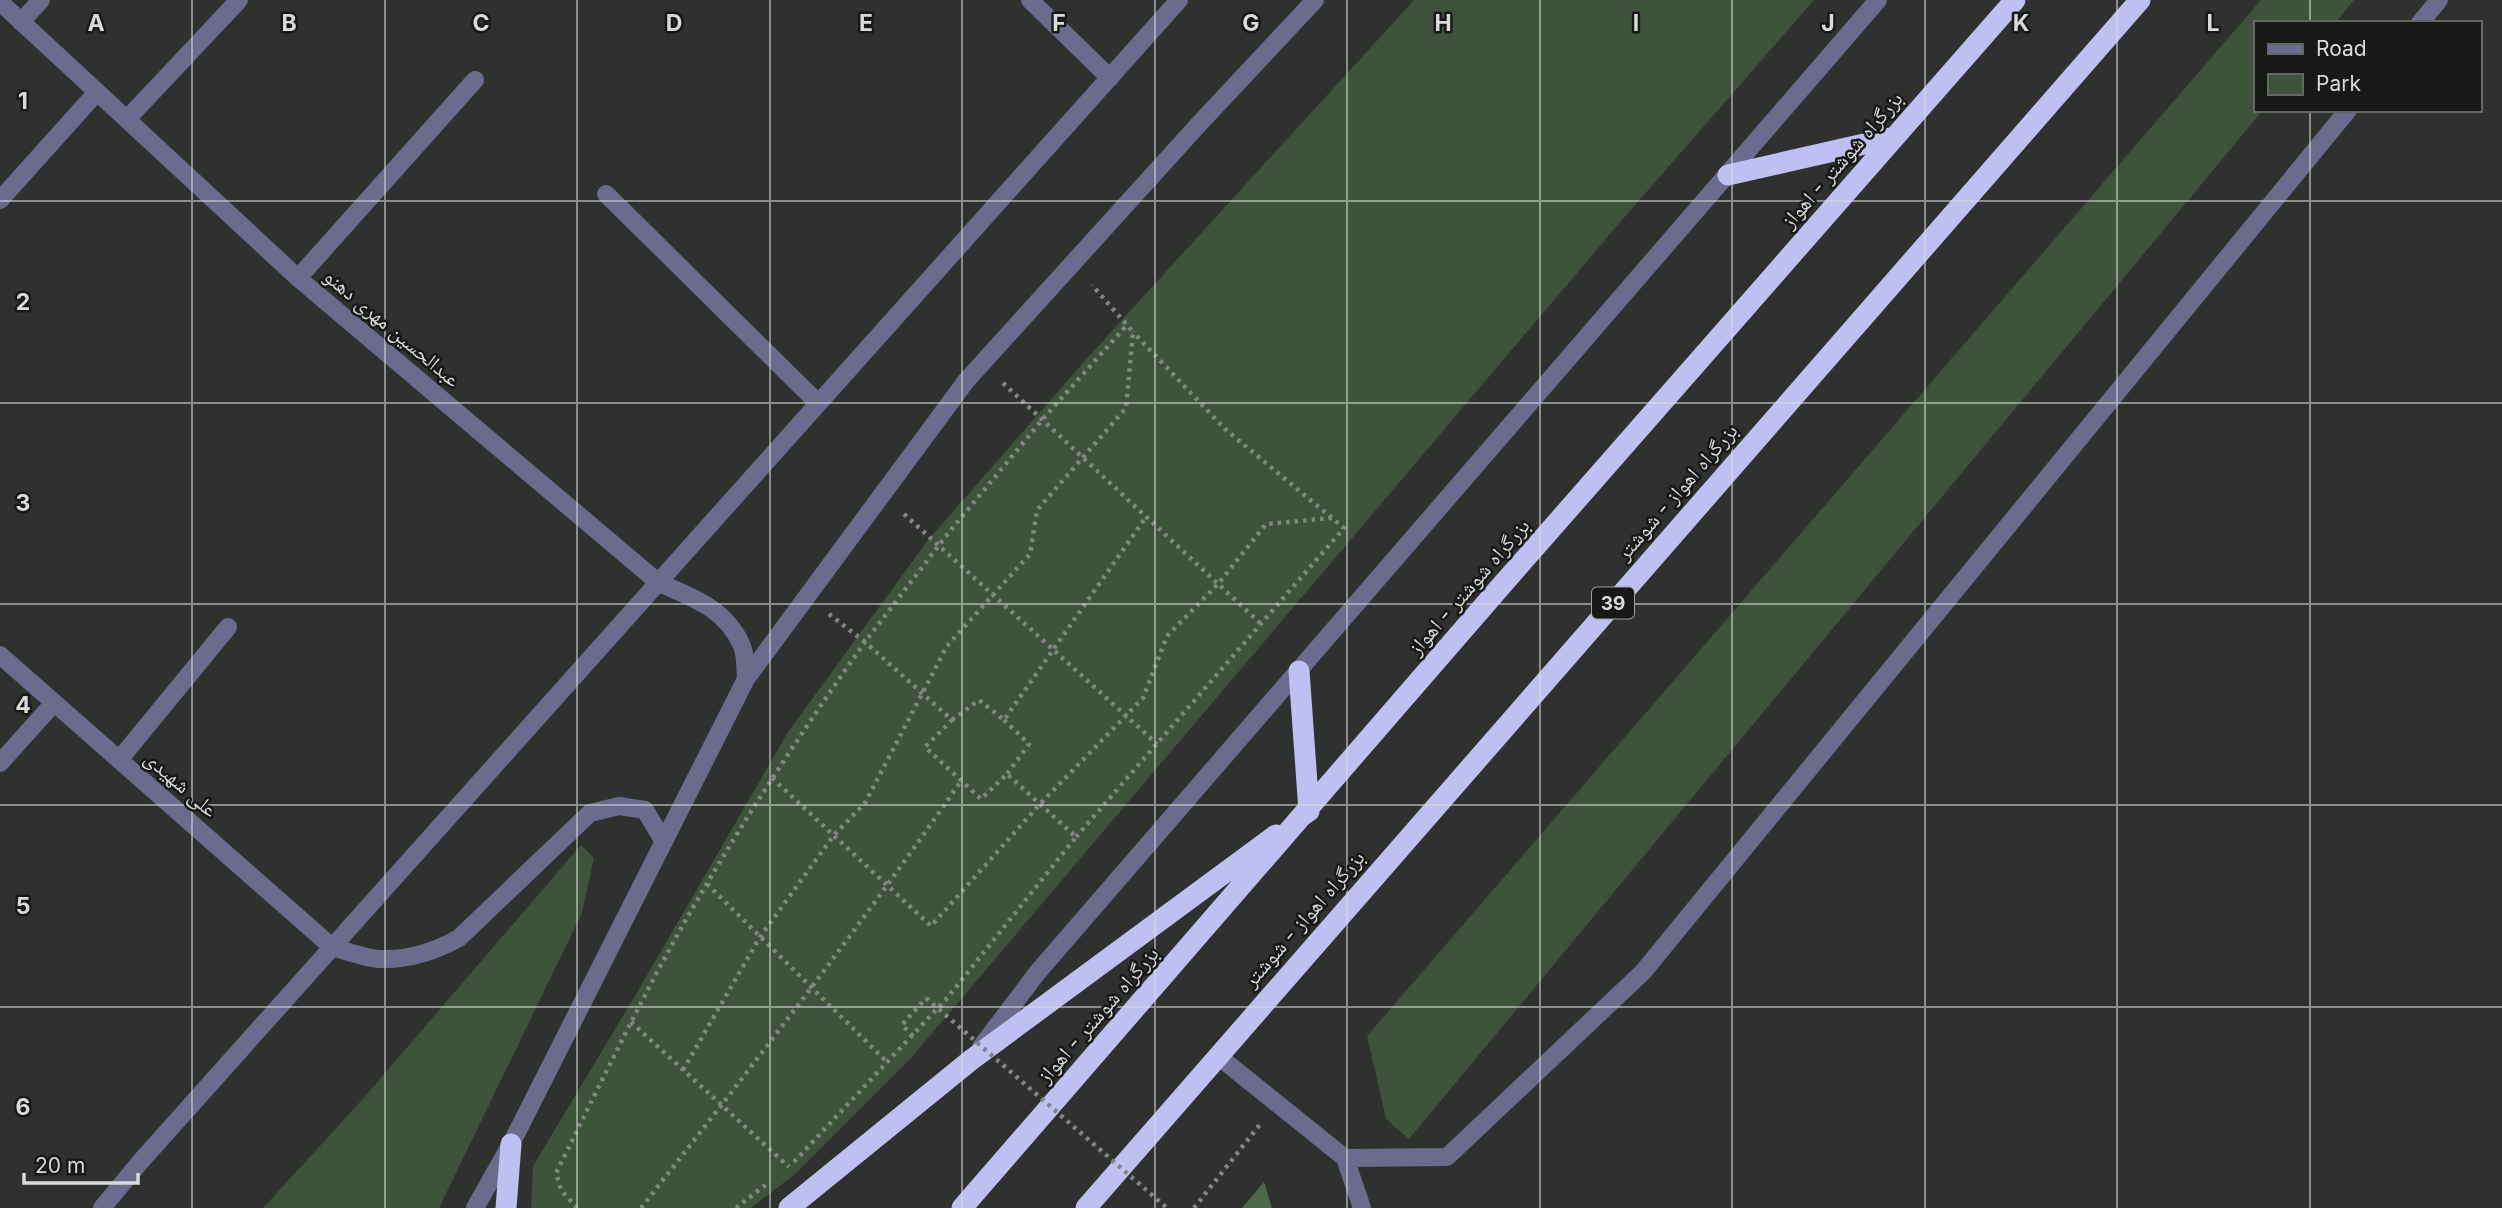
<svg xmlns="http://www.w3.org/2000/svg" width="2502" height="1208" viewBox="0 0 2502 1208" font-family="Inter,'Noto Naskh Arabic',sans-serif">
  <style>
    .green { fill: #3e523c }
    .forest { fill: #4d694b }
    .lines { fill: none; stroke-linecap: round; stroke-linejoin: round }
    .path { stroke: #828581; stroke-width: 4.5; stroke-dasharray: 3.5 5; stroke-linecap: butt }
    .minor { stroke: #6b6b8d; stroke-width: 18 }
    .highway { stroke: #bfc0f2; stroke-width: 21 }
    .path-bridge { stroke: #828581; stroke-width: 4.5; stroke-dasharray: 3.5 5; stroke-linecap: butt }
    .grid { fill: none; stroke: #d9dbd8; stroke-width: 2; stroke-opacity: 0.55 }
    .labels { text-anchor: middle; stroke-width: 5; stroke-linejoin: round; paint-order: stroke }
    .shield { fill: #171917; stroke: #9fa19e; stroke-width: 2 }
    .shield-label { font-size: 19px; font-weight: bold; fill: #d9dbd8 }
    .street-label { font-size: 21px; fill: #d9dbd8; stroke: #171917 }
    .grid-label { font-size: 23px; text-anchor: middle; font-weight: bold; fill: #d9dbd8; stroke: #171917; stroke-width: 5; stroke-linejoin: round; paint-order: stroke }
  </style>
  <rect width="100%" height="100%" fill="#2e312d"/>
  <path class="green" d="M1414,0H1814L1616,227L911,1058L794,1175L751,1208H531L533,1166L639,989L788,732L928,540L1089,356Z
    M2261,0H2354L2335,23H2255V110H2263L1409,1139L1386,1119L1367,1036Z
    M581,845L594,858L582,913L439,1208H263L361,1101Z"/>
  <path class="forest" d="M1264,1182L1272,1208H1242Z"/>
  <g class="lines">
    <path class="path" d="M1003,383L1261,624
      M904,514L1157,744
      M829,614L865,642L946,536L1042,420L1127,325
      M952,720L979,700L1004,720L1146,517
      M1004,720L1029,744L1007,774
      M772,778L931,926L1040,804L1143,698L1167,636L1218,584L1266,524L1332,518
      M1076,837L1344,528L1225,429L1133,332
      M707,884L887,1062
      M631,1022L789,1167
      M913,1036L902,1025L926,998
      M683,1070L760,937L834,835L865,803L947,646L1030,554L1037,510L1126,408L1133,332L1092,285
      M577,1208L561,1190L556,1173C605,1075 652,975 708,882C757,799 810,720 865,642L952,720L925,747L981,799L1007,774L1076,837L948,997L792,1164
      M641,1208C751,1068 860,927 961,781
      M736,1208L768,1183
      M1194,1208L1261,1123"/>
    <path class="minor" d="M1030,0L1110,78
      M0,2L298,278L659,583C694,598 726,609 742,646C746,655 745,669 746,679
      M21,22L41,0
      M2420,23L2439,0
      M127,119L239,0
      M606,194L818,403
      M0,200L97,92
      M298,278L475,80
      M0,655L332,947C347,951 365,958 380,959C408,960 436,951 459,938L590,813L619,806L645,810L664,842
      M119,760L228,627
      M0,763L54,703
      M981,1047L1037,973L1878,0
      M1218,1056L1345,1158L1447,1157L1643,972L2348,110
      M1345,1158L1362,1208
      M102,1208L141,1161L1179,0
      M475,1208L511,1144L746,679L966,381L1199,124L1315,0"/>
    <path class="highway" d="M1728,175L1895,137
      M1299,671L1309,811L1302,816
      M506,1208L511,1144
      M789,1208L971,1060L1276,835
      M962,1208L1495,593L2015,0
      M1086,1208L2140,0"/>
    <path class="path-bridge" d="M926,998L1167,1208"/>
  </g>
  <path class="grid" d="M192,0V1208M385,0V1208M577,0V1208M770,0V1208M962,0V1208M1155,0V1208M1347,0V1208M1540,0V1208M1732,0V1208M1925,0V1208M2117,0V1208M2310,0V23M2310,110V1208M0,201H2502M0,403H2502M0,604H2502M0,805H2502M0,1007H2502"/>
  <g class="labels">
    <rect class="shield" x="1592" y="587.5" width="42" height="31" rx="5"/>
    <g class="shield-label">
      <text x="1613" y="610">39</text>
    </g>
    <g class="street-label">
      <text transform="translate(1842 160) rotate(-49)" y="7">بزرگراه شوشتر - اهواز</text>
      <text transform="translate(392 328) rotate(40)" y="7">عبدالحسین مهری دهنو</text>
      <text transform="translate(1677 492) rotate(-49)" y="7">بزرگراه اهواز - شوشتر</text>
      <text transform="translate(1469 587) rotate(-49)" y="7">بزرگراه شوشتر - اهواز</text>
      <text transform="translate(181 784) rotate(41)" y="7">علی شهیدی</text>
      <text transform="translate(1304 919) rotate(-49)" y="7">بزرگراه اهواز - شوشتر</text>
      <text transform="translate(1098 1015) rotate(-49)" y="7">بزرگراه شوشتر - اهواز</text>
    </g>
  </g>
  <g class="grid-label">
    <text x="96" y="31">A</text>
    <text x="289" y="31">B</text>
    <text x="481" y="31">C</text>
    <text x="674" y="31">D</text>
    <text x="866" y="31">E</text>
    <text x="1059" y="31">F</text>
    <text x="1251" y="31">G</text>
    <text x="1443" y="31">H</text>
    <text x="1636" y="31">I</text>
    <text x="1828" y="31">J</text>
    <text x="2021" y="31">K</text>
    <text x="2213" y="31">L</text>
    <text x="23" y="109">1</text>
    <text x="23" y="310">2</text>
    <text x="23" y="511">3</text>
    <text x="23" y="713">4</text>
    <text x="23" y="914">5</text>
    <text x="23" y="1115">6</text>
  </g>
  <rect x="2254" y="21" width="228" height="91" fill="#171917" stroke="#656764" stroke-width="2"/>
  <rect x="2268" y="44" width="35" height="10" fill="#6b6b8d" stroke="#656764" stroke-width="2"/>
  <text x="2316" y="56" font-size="21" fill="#d9dbd8">Road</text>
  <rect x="2268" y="74" width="35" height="21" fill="#3e523c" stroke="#656764" stroke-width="2"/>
  <text x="2316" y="91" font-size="21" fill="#d9dbd8">Park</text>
  <path d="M24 1173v10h114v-10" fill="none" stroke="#d9dbd8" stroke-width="3.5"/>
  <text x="35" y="1173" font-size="21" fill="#d9dbd8" stroke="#171917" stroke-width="5" paint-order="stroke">20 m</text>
</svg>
